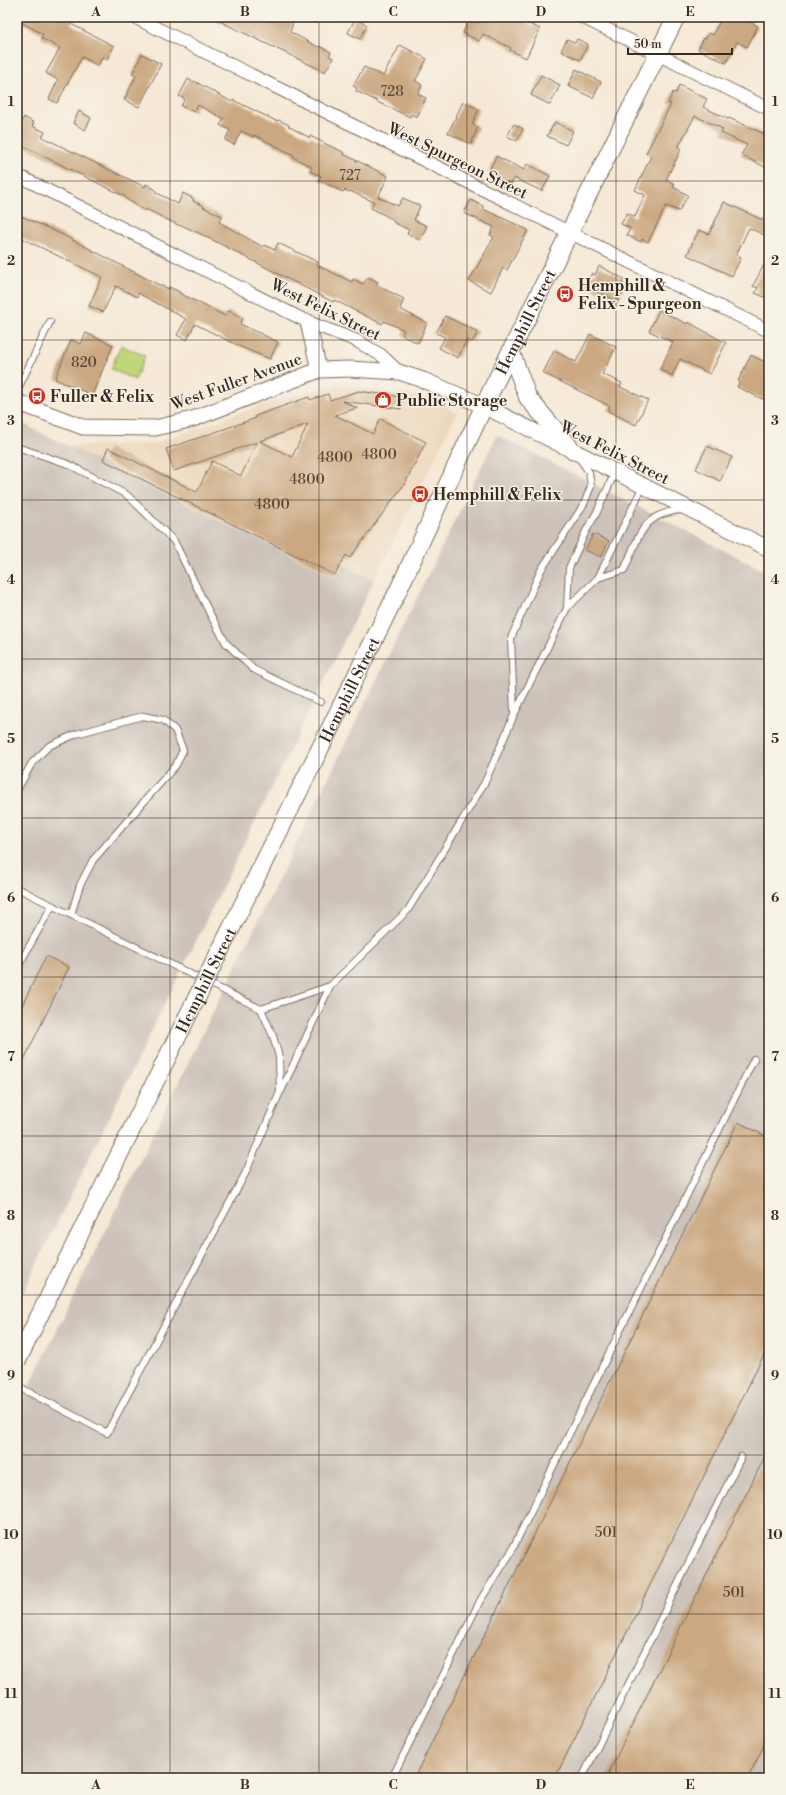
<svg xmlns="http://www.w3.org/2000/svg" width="786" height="1795" viewBox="0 0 786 1795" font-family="'Libre Bodoni',serif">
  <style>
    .built { fill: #edd7bb }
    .industrial { fill: #ccc2b9 }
    .green { fill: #c1d679; stroke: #7e804c }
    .building { fill: #cba881; fill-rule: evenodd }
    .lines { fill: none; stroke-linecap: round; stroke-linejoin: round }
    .service-casing { stroke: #7c6c5e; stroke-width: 8 }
    .minor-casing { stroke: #7c6c5e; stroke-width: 14 }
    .tertiary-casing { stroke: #7c6c5e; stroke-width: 17 }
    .secondary-casing { stroke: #7c6c5e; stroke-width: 19 }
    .service { stroke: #fff; stroke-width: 6 }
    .minor { stroke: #fff; stroke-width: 12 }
    .tertiary { stroke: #fff; stroke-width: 15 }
    .secondary { stroke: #fff; stroke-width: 17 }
    .secondary-bridge-casing { stroke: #7c6c5e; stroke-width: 19; stroke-linecap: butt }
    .secondary-bridge { stroke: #fff; stroke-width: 17 }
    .grid { fill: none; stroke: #3b2a1e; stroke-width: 1; stroke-opacity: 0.55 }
    .labels { text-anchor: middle; stroke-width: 3; stroke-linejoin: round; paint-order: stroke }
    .number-label { font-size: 14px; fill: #5f4a37 }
    .street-label { font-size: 16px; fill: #3b2a1e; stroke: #f7f3e8 }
    .poi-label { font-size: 16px; font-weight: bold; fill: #3b2a1e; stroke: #f7f3e8; text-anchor: start }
    .neatline { fill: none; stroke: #3b2a1e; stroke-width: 1.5 }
    .grid-label { font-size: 13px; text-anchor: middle; font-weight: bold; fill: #3b2a1e }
  </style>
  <rect width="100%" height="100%" fill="#f7f3e8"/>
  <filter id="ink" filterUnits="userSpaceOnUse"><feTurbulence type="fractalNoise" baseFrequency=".025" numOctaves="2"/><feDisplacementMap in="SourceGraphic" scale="8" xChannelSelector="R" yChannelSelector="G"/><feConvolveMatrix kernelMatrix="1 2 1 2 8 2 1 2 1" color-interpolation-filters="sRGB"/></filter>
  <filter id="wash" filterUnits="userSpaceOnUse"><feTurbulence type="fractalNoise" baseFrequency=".012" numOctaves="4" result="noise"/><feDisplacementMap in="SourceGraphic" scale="16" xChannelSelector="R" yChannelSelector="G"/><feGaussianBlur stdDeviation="0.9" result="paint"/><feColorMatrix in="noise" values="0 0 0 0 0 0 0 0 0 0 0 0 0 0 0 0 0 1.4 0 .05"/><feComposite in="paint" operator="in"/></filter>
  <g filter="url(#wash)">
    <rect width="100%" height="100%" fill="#f6e8d6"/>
    <path class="built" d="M338,384L431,398L457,413L374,580L345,565L337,577L69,446L153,444L277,400Z"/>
    <path class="industrial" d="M17,421L336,577L344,565L374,580L17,1304Z
      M497,435L769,573V1778H17V1411Z"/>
    <path class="green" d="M121,345L145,356L135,380L111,369Z"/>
    <g id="blocks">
      <path class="building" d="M17,17H74L71,24L114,46L107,59L102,57L98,66L82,57L57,103L49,99L58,80L46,73L60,48L41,38L43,34L17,20Z
        M211,17H263L271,21L273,17H295L290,32L318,47L319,46L331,52L329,56L333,58L325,72Z
        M470,17H514L540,29L526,58L510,50L511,48L483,34L479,41L463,33Z
        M722,17H739L758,26L747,47L737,42L726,63L698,49L704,38L705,39L709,33L713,35Z
        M355,19L367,25L360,39L348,33Z
        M567,39L575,43L577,39L588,44L580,60L561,51Z
        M400,45L427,59L415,81L422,85L418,94L426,98L417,117L411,114L410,117L377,102V101L356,91L357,88L353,86L364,67L383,76Z
        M142,54L161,64L139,107L124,100L136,76L132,74Z
        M576,69L601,82L593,98L568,86Z
        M541,75L560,85L550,105L531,95Z
        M188,79L193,82L194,81L232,102L233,100L276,121L279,120L289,125L288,126L310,138V136L330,146L343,152V154L388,176L378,197L398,206L403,198L420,206L414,220L427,226L420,240L407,234L409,230L393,222L394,220L371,208L374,202L350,191L349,192L345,190L343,192L319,180L321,176L310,171L312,167L293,157L294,155L254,135V137L241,131L234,145L225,140L230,130L220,125L224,119L198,105L194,112L181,106L185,99L179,96Z
        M679,85L707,99L703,107L728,119L729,118L769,136V169L741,155L747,145L721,133L723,129L695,116L678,147L681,149L666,180L675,184L673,187L688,195L679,211L666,206L648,242L642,239L641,242L627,235L630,228L621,224L627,213L635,217L645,195L635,190L651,156L646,153L671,104L668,103L673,92L676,93Z
        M463,102L479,109L472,124L478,127L471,144L448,133Z
        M79,111L91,118L85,130L73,123Z
        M24,117L34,123L32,126L45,132L42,137L145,187L146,184L156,190L155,192L178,204L183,193L194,199L193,201L204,206L203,207L222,216L219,222L263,247L264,245L275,250L278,243L318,262L317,265L352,282L353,279L363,284L368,277L378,282L376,285L404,299L400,309L427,323L418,343L402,335L404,330L384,321L382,324L334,300L333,302L203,235L181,225L180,226L146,209L145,211L125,198L126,197L17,143V131Z
        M555,122L573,131L566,145L547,136Z
        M514,124L523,129L517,141L507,136Z
        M496,156L524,170L527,164L550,176L542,191L514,178L511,184L507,182L504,188L494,183L498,176L489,171Z
        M471,200L483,206V209L528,230L507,270L503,268L491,292L469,281L494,237L490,235L494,227L464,213Z
        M724,202L769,223V237L749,228L736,255L741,258L732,276L687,255L699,230L709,234Z
        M17,214L61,234L155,283L169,289V287L180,292L179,293L225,316L228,311L243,318L240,324L278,342L270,359L241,347L195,324L187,340L177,335L186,319L138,293L137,297L116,286L103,312L89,306L102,277L17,236Z
        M769,255V299L755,293L758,288L753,286Z
        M599,266L624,279L621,285L625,287L618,301L586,286L592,273L595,275Z
        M659,310L687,324L688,322L726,343L710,374L680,359L672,376L660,369L673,342L649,331Z
        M445,316L478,332L472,342L467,339L458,358L439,348L445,337L436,333Z
        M86,333L113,345L92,395L55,379L71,340L81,344Z
        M590,334L616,347L602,374L622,383L620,387L648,400L636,425L608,411L610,406L543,373L554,351L576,362Z
        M751,355L769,364V402L737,387L740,381H738Z
        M359,391L402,397L401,409L342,401L357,408L335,415L373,434L380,419L426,442L405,483L350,558L346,555L335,575L103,460L108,448L197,492L212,461L241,476L257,442L174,471L166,449L256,418L255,416L309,397L310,400L328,394L330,400ZM308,424L292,457L260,441L269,438Z
        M707,446L732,457L720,481L696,469Z
        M593,534L609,541L601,557L585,550Z
        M46,956L69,967L17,1074V1016Z
        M738,1122L769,1138V1344L555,1778H414Z
        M769,1448V1735L748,1778H606Z"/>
    </g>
  </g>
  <g filter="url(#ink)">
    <use href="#blocks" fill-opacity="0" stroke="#7c6c5e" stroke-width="1"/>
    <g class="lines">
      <defs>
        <path id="service" d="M17,391L50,322
          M17,447L68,464L127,495L174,541L210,614L226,643L253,669L321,702
          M598,578L624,570C639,538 641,513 682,510
          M567,608L569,568L586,531L597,512L615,472
          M514,713L511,638L541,570L574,520L584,504L591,486L589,472L579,458
          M17,790L32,763L49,746L76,734L143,716L163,720L175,730L183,750L176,765L93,860L80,885L71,915
          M17,888L261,1009L273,1036L279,1057L280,1092L245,1174L107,1433L17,1386
          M17,968L52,906
          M261,1009L330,986L408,910L485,782L514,715L567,608L598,578L643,486
          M281,1091L330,986
          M392,1778L481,1599L510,1554L754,1059
          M582,1778L741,1457"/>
        <path id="minor" d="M134,17L769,331
          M582,17L769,109
          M17,175L308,322L355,340L381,355L399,372"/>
        <path id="tertiary" d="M308,322L319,370
          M17,402L83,427L155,428L193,419L319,370L350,369L399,372L423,380L484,406L769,549"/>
        <g id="secondary">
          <path d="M511,352L528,398L573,451"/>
          <path id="s1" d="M397,593L491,391L676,17"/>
        </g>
      </defs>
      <use href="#service" class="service-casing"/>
      <use href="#minor" class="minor-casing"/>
      <use href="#tertiary" class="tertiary-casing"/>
      <use href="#secondary" class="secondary-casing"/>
      <use href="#service" class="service"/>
      <use href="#minor" class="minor"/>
      <use href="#tertiary" class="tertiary"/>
      <use href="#secondary" class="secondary"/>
      <defs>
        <g id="secondary-bridge">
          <path id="s2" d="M17,1361L397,593"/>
        </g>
      </defs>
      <use href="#secondary-bridge" class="secondary-bridge-casing"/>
      <use href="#secondary-bridge" class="secondary-bridge"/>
    </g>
  </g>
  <path class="grid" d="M170,17V1778M319,17V1778M467,17V1778M616,17V1778M17,181H769M17,340H769M17,500H769M17,659H769M17,818H769M17,977H769M17,1136H769M17,1295H769M17,1455H769M17,1614H769"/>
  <defs>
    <symbol id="bus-disc" viewBox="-11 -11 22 22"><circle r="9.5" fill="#c8321e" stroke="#f7f3e8"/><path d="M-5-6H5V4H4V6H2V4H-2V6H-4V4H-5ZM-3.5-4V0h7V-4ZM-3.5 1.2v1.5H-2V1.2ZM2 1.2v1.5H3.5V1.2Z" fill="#fff"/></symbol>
    <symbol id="shop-disc" viewBox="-11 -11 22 22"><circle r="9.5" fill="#c8321e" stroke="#f7f3e8"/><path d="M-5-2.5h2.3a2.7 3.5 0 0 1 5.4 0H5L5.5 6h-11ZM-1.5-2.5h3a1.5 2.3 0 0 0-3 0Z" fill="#fff"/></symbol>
  </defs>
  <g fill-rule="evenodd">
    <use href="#bus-disc" x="555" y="284" width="20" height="20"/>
    <use href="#bus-disc" x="27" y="386" width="20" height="20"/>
    <use href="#shop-disc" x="373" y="390" width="20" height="20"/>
    <use href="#bus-disc" x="410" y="484" width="20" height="20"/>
  </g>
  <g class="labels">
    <g class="number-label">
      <text x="392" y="96">728</text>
      <text x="350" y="180">727</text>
      <text x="84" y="367">820</text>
      <text x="379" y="459">4800</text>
      <text x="335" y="462">4800</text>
      <text x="307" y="484">4800</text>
      <text x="272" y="509">4800</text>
      <text x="606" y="1537">501</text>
      <text x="734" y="1597">501</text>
    </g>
    <g class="street-label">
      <text transform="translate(458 160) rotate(26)" y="6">West Spurgeon Street</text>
      <text transform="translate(326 309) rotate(26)" y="6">West Felix Street</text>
      <text dy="6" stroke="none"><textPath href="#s1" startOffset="300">Hemphill Street</textPath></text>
      <text transform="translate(236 381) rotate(-20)" y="6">West Fuller Avenue</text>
      <text transform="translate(615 452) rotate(27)" y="6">West Felix Street</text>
      <text dy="6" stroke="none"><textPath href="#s2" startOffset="749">Hemphill Street</textPath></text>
      <text dy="6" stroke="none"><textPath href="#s2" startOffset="425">Hemphill Street</textPath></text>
    </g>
    <g class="poi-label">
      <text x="578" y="291">Hemphill &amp;<tspan x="578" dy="18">Felix - Spurgeon</tspan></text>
      <text x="50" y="402">Fuller &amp; Felix</text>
      <text x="396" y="406">Public Storage</text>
      <text x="433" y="500">Hemphill &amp; Felix</text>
    </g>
  </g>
  <rect width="786" height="1795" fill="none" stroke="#f7f3e8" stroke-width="44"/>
  <path d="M628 48v6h104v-6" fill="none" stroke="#3b2a1e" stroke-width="2"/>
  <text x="634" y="48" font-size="12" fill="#3b2a1e" stroke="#f7f3e8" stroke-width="3" paint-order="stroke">50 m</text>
  <rect x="22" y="22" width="742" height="1751" class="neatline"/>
  <g class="grid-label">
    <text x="96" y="16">A</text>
    <text x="245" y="16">B</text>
    <text x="393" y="16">C</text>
    <text x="541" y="16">D</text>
    <text x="690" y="16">E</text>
    <text x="11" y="106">1</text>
    <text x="775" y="106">1</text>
    <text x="11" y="265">2</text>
    <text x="775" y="265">2</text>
    <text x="11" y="425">3</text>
    <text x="775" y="425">3</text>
    <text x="11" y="584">4</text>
    <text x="775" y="584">4</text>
    <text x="11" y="743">5</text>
    <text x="775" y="743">5</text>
    <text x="11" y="902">6</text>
    <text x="775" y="902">6</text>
    <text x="11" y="1061">7</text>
    <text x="775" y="1061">7</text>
    <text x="11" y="1220">8</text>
    <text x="775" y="1220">8</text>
    <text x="11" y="1380">9</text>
    <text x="775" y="1380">9</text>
    <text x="11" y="1539">10</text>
    <text x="775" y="1539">10</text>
    <text x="11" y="1698">11</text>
    <text x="775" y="1698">11</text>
    <text x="96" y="1789">A</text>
    <text x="245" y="1789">B</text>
    <text x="393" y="1789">C</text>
    <text x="541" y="1789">D</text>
    <text x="690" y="1789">E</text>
  </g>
</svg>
